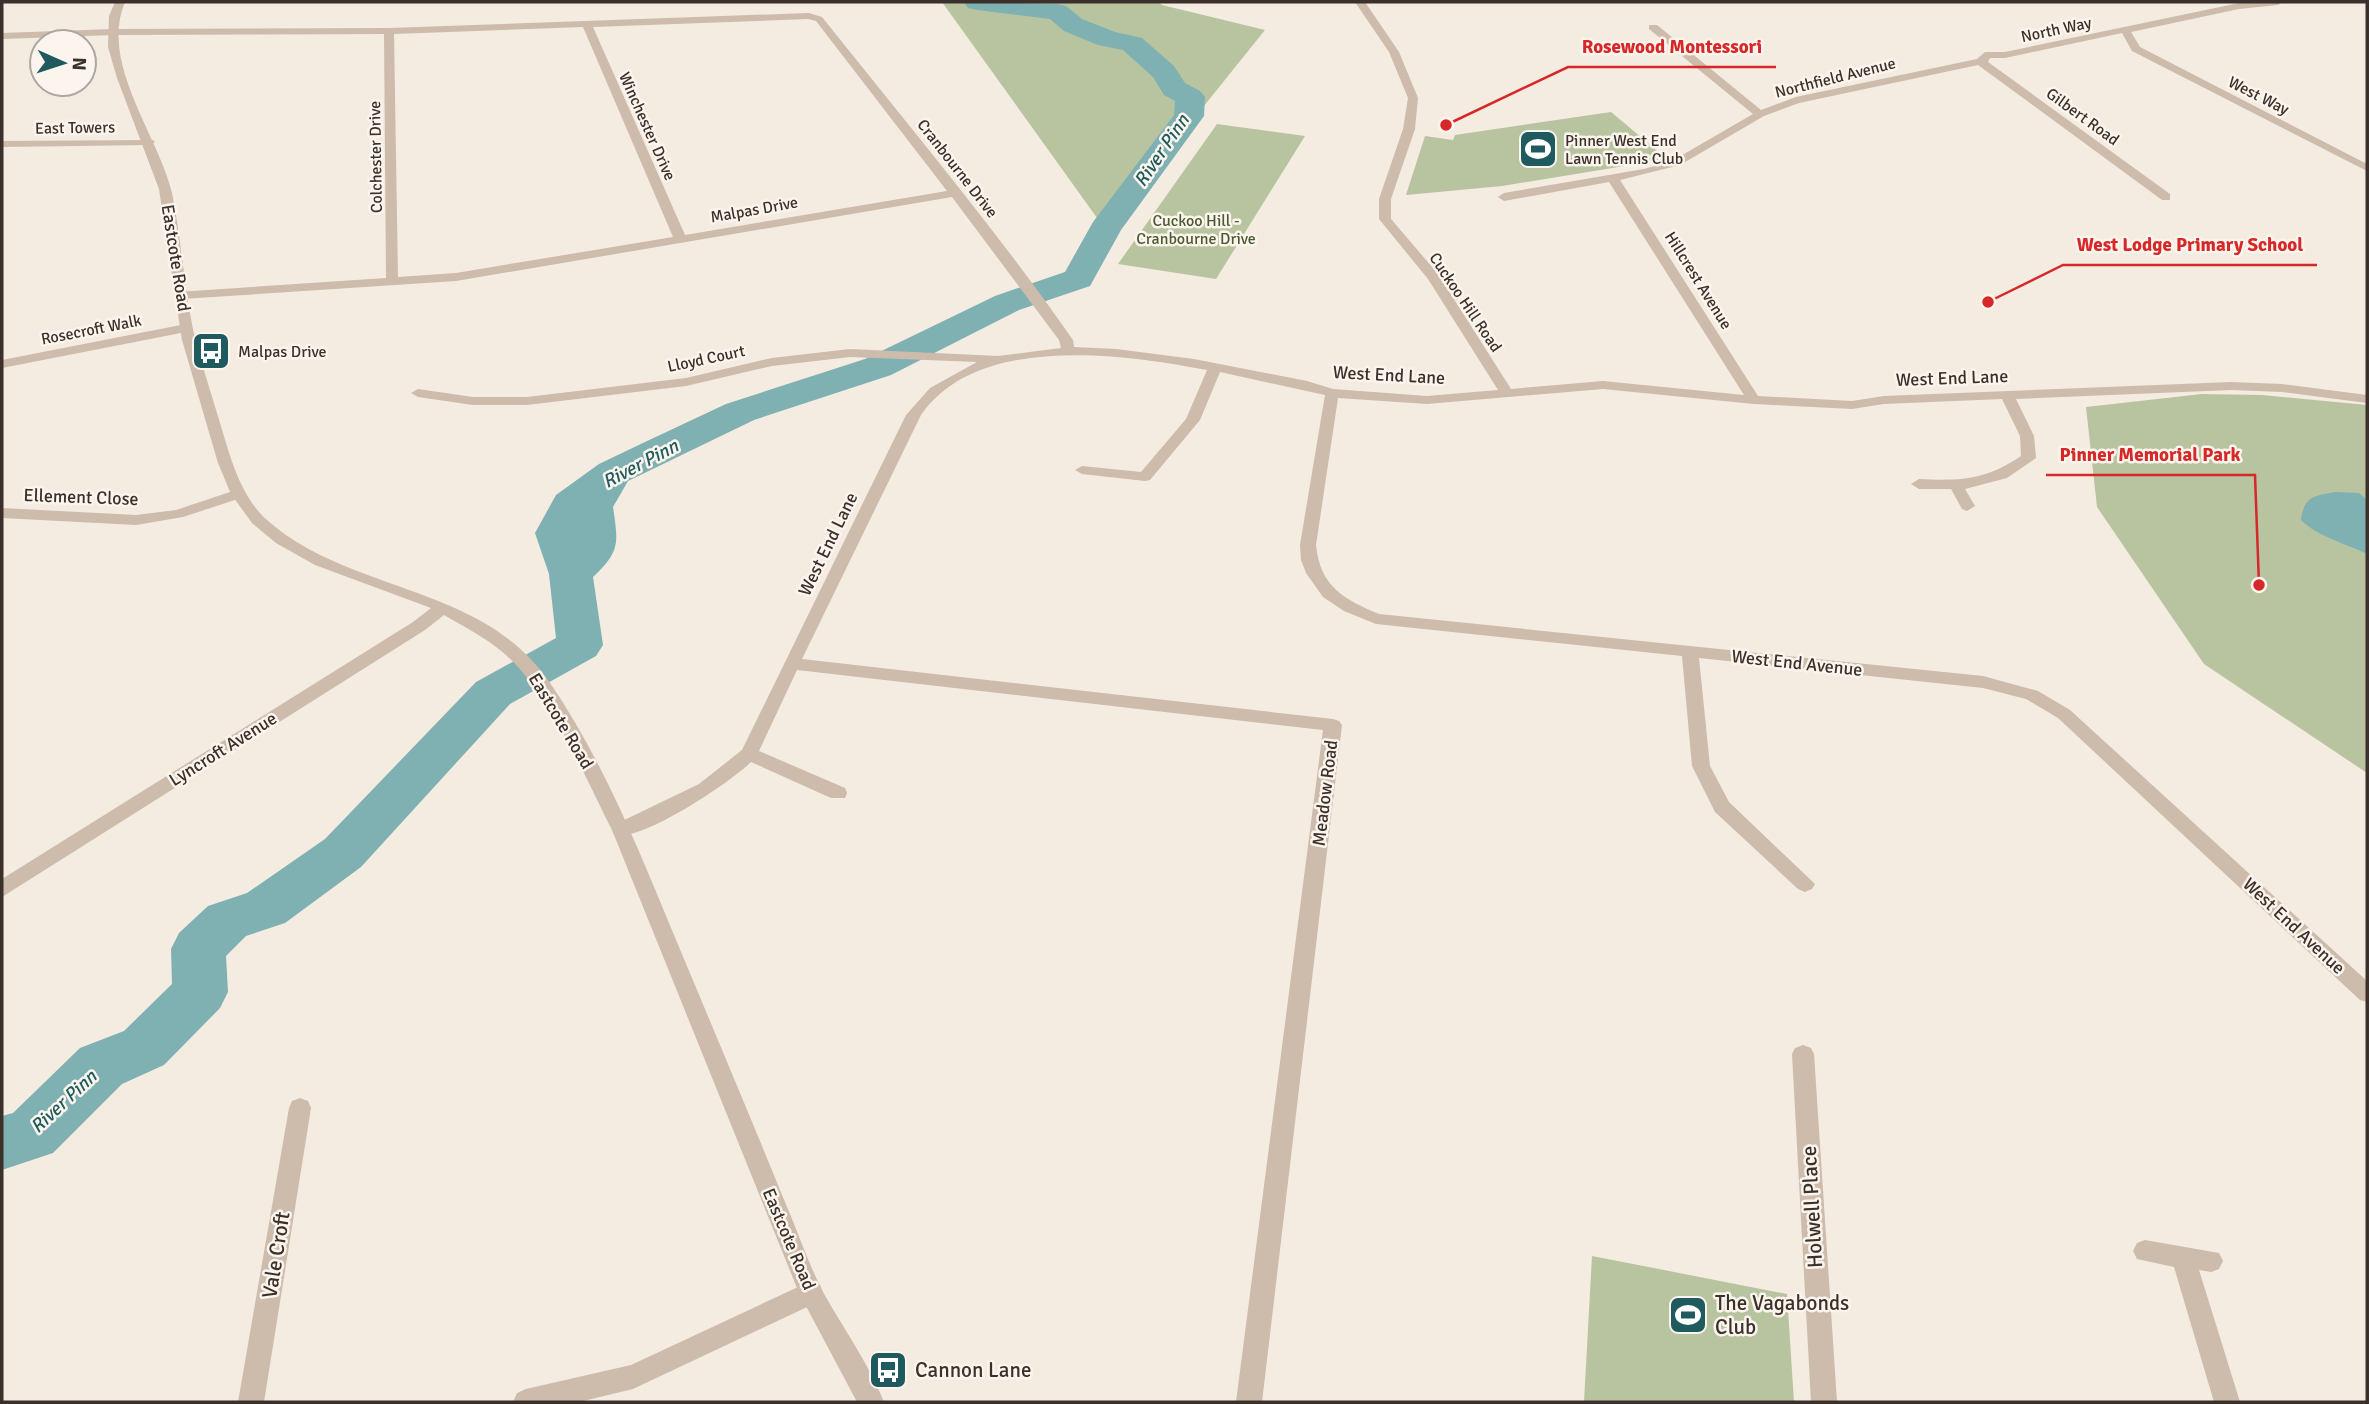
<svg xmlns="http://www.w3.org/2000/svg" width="2369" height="1404" viewBox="0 0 2369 1404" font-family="Signika,sans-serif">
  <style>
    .green { fill: #b8c4a0 }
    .water { fill: #7fb0b2 }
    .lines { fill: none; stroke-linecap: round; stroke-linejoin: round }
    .river { fill: #7fb0b2; fill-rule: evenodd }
    .minor { fill: #cdbbac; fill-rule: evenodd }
    .tertiary { fill: #cdbbac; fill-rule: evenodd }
    .labels { text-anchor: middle; stroke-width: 5; stroke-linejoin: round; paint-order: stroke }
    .far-street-label { font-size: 16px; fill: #3b302b; stroke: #fbf5ee }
    .far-poi-label { font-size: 16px; fill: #3b302b; stroke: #fbf5ee; text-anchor: start }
    .far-park-label { font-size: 16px; fill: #4a5a2e; stroke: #fbf5ee }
    .street-label { font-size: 18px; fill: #3b302b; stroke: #fbf5ee }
    .water-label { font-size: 19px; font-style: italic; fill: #1f5a5e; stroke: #fbf5ee }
    .near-street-label { font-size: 21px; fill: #3b302b; stroke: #fbf5ee }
    .near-poi-label { font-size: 21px; fill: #3b302b; stroke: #fbf5ee; text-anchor: start }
    .leader { fill: none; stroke: #d62828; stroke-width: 2.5 }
    .callout-dot { fill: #d62828; stroke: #fbf5ee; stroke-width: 2.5 }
    .callout-label { font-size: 19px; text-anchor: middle; font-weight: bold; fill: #d62828; stroke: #fbf5ee; stroke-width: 5; stroke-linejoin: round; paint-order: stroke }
  </style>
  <rect width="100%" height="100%" fill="#f4ebe1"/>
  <path class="green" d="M942,2H1159L1162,5L1265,30L1105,229Z
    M1611,112L1667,159L1502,186L1406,195L1425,136L1453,140L1455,135Z
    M1217,124L1305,136L1216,279L1118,264Z
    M2202,394L2262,395L2367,405V773L2204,664L2097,507L2086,407Z
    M1592,1256L1787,1294L1794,1402H1584Z"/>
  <path class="water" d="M2335,492L2359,493L2367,500V554C2345,543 2318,537 2301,520C2304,496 2314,496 2335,492Z"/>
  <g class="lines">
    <path class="river" d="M964,2L1057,4L1066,6L1082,19L1115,32L1142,38L1174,66L1185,83L1200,91L1205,97L1204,116L1121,230L1090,286L1019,310L891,375L754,420L628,481L613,507C618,542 621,551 593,577L603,645L596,656L510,704L361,867L285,923L246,936L226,956L228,992L220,1008L164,1065L122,1084L53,1153L2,1170V1116L13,1113L80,1048L124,1031L172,984L171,949L179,933L208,906L247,893L325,839L476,682L556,638L549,574L535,533L556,495L599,464L645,442L726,404L865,359L995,296L1065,272L1093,222L1174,115L1175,101L1164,95L1153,77L1123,50L1098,45L1064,31L1050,19L977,10L968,8Z"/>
    <path class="minor" d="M1355,2H1365L1399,52L1418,98L1415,129L1391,199V219L1438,274L1511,389L1603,381L1744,395L1609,182L1504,201L1498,197L1504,193L1644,169L1672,161L1753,114L1649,29V25H1657L1761,110L1796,97L1977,59L1985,52H2005L2239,3L2283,2L2278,5L2239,9L2131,32L2140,47L2367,164V171L2132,51L2122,33L2005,58H1990L1988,62L2170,194V200H2162L1978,65L1799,103L1764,116L1680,165L1620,180L1758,396L1852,401L1884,396L2231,382L2282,384L2367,395V403L2282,392L2231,390L2016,399L2034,436L2036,458L2007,478L1965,489L1975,506L1967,511L1962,509L1951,489H1919L1911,484L1919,479C1961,481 1986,480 2021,456L2020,436L2002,399L1884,404L1852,409L1754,404L1603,389L1427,404L1338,398L1316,545C1320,586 1343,599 1379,614L1983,676L2038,691L2070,710L2367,981V1002L2360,1000L2058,718L2026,699L1983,688L1699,658L1710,766L1729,802L1815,884L1812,889L1805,892L1798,889L1715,812L1692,766L1682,656L1376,624L1344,611L1323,597L1306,573L1301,560L1300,545L1325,395L1220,372L1200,420L1150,480L1145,481L1082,474L1075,470L1082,466L1141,472L1186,419L1207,370C1123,354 978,333 921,415L802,659L1333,719L1339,721L1342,725L1262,1402H1236L1323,730L797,670L759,751L845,788L847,793L845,798H831L751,762C731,782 640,843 614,835L612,830L614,825L699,784L742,750L906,415L930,388L977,362L850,357L772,366L686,386L527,405H473L418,397L411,393L418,389L473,397H527L686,378L772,358L850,349L998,356L1061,348L1059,340L952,197L456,281L182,299L177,298V292L386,278L384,34L113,35L2,39V33L113,29L389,28L809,13L822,17C907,124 995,228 1073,340L1074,347L1116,349L1194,359L1307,381L1333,389L1427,396L1498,390L1428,279L1379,219V199L1403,129L1408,98L1389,52ZM808,19L816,21L947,191L685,235L593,27ZM583,27L673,237L456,273L398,277L394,34Z
      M153,140L155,142L149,145L2,147V141Z
      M186,324L191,325V331L2,368V360Z
      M239,489L247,494L244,497L183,517L136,525L2,518V508L136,515L176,510Z
      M1803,1045L1811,1048L1814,1054L1837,1402H1811L1792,1054L1795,1048Z
      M300,1098L308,1101L311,1108L264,1402H238L289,1108L292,1101Z
      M2145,1240L2219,1253L2223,1261L2219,1269L2211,1272L2199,1270L2240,1402H2214L2174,1267L2137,1259L2133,1251L2137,1243Z
      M811,1281L820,1285L823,1293L820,1301L633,1389L579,1402H513L517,1393L526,1389L631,1365Z"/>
    <path class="tertiary" d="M115,2H125C99,63 158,134 172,193C182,242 184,293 196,342C203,369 212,396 220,423C230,456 240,496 267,520C349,593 481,584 548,680C602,758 638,848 674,935C712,1026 750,1116 787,1207C799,1235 809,1265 823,1292C843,1328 869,1364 884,1402H857L799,1293L612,830C585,777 558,711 518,667C498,644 470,630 444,615L425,630L2,897V879L413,622L431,608L315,565L276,543L252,523L231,494L218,463L182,340L159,189L117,78L108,47L109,16Z"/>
  </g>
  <defs>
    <symbol id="stadium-square" viewBox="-11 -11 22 22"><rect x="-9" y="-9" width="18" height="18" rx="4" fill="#1f5a5e" stroke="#fbf5ee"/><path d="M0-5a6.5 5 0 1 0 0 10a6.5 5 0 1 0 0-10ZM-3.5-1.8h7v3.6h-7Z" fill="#fff"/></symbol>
    <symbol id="bus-square" viewBox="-11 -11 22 22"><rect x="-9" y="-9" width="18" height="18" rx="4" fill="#1f5a5e" stroke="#fbf5ee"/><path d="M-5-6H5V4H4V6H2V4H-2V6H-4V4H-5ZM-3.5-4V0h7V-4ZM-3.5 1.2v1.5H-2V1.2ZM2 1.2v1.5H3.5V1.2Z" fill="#fff"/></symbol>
  </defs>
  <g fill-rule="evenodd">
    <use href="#stadium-square" x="1516" y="127" width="44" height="44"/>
    <use href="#bus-square" x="189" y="329" width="44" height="44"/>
    <use href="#stadium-square" x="1666" y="1293" width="44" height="44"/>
    <use href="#bus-square" x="866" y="1348" width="44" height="44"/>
  </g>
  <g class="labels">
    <g class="far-street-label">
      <text transform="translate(2056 29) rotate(-12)" y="6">North Way</text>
      <text transform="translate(1835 77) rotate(-14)" y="6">Northfield Avenue</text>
      <text transform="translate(2259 95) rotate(27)" y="6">West Way</text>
      <text transform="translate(2083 116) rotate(36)" y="6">Gilbert Road</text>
      <text transform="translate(648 126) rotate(66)" y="6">Winchester Drive</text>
      <text transform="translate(75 127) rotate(-1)" y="6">East Towers</text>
      <text transform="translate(375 157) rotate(-91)" y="6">Colchester Drive</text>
      <text transform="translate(958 168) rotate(52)" y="6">Cranbourne Drive</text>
      <text transform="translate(754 209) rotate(-10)" y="6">Malpas Drive</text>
      <text transform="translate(1699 280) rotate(58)" y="6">Hillcrest Avenue</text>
      <text transform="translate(1466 302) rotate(56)" y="6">Cuckoo Hill Road</text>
      <text transform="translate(91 329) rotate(-11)" y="6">Rosecroft Walk</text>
      <text transform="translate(706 358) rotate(-12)" y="6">Lloyd Court</text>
    </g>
    <g class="far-poi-label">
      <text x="1565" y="146">Pinner West End<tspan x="1565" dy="18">Lawn Tennis Club</tspan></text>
      <text x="238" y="357">Malpas Drive</text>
    </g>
    <g class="far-park-label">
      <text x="1196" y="226">Cuckoo Hill -<tspan x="1196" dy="18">Cranbourne Drive</tspan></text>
    </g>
    <g class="street-label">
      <text transform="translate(176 258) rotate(81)" y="6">Eastcote Road</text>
      <text transform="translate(1389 375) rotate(3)" y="6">West End Lane</text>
      <text transform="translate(1952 378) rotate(-2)" y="6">West End Lane</text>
      <text transform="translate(81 497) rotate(2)" y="6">Ellement Close</text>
      <text transform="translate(828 544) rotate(-64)" y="6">West End Lane</text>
      <text transform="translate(1797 663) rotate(6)" y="6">West End Avenue</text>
      <text transform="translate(561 721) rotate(59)" y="6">Eastcote Road</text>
      <text transform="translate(223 749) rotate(-32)" y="6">Lyncroft Avenue</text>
      <text transform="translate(1325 793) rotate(-83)" y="6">Meadow Road</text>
      <text transform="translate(2294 926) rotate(43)" y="6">West End Avenue</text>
      <text transform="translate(789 1239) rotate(67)" y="6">Eastcote Road</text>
    </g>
    <g class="water-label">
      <text transform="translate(1161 150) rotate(-56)" y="7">River Pinn</text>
      <text transform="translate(640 463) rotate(-28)" y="7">River Pinn</text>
      <text transform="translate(63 1101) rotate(-43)" y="7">River Pinn</text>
    </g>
    <g class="near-street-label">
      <text transform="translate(1812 1207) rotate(-93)" y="7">Holwell Place</text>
      <text transform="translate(276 1255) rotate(-81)" y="7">Vale Croft</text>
    </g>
    <g class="near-poi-label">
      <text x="1715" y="1310">The Vagabonds<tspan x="1715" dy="24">Club</tspan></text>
      <text x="915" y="1377">Cannon Lane</text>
    </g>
  </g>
  <path class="leader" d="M1446 125L1568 67H1776M1988 302L2063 265H2317M2259 585L2255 475H2046"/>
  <g class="callout-dot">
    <circle cx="1446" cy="125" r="7"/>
    <circle cx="1988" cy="302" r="7"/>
    <circle cx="2259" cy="585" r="7"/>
  </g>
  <g class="callout-label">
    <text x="1672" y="53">Rosewood Montessori</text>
    <text x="2190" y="251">West Lodge Primary School</text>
    <text x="2150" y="461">Pinner Memorial Park</text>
  </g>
  <rect width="2369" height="1404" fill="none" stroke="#3b302b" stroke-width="7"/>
  <g transform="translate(63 63) rotate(93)"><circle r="33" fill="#fbf5ee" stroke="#aea6a0" stroke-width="2"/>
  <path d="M0-5L12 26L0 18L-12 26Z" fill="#1f5a5e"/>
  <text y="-10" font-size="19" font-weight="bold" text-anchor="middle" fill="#3b302b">N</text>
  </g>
</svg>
